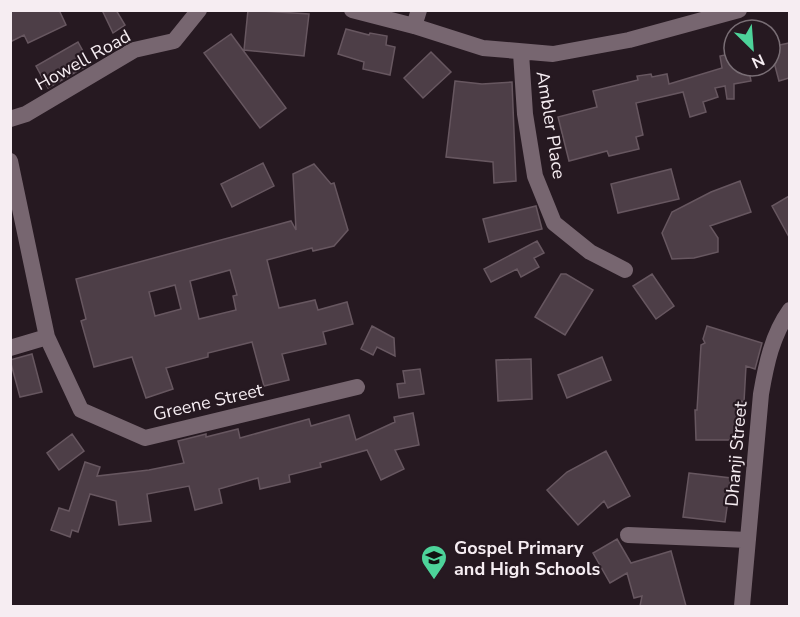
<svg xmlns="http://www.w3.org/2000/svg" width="800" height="617" viewBox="0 0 800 617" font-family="'Nunito Sans',sans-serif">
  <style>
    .building { fill: #4d3e47; stroke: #675760; stroke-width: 1.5; fill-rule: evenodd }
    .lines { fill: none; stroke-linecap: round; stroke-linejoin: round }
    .minor { stroke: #776670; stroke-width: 16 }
    .labels { text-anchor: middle; stroke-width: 4.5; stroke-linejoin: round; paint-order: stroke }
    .street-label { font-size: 18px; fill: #f6edf2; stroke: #261921 }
    .poi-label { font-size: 18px; font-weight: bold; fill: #f6edf2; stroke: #261921; text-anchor: start }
  </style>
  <rect width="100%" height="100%" fill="#261921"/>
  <path class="building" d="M10,10H59L66,25L28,43L24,35L10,42Z
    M102,10H116L125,25L113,33Z
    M248,10L309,14L304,56L244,50Z
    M346,29L369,35L370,33L387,36L386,45L395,47L390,75L363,69L364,62L338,54Z
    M231,34L286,108L260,128L204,53Z
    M78,42L90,64L48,88L36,66Z
    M789,43V78L779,81L770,47Z
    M431,52L451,72L423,98L404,78Z
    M734,53V66H748L751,81L734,84V99H727L725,86L715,88L718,97L703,102L706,112L690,117L683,92L636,103L643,135L636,137L639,149L609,156L607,151L569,161L558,117L597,107L593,91L638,80L637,76L651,74L652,77L667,74L669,84L722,68L720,56Z
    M455,81L482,84L512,82L516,181L494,183L493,162L446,157Z
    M263,163L274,186L232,207L221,184Z
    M314,164L331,184L334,183L348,230L334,246L313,251L312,248L267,260L279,308L315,300L318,310L347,302L353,324L323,332L326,344L282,354L289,380L264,386L252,342L208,353V357L166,368L173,389L146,398L132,357L94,367L81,321L86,319L76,279L291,221L296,230L293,174ZM230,270L237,295L233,296L236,310L199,319L190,281ZM175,285L181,309L155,316L149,292Z
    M671,169L679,199L618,213L611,184Z
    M740,181L751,212L710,226L718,238V252L694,258L672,259L662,233L672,212L711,192Z
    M789,196V237L772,206Z
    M536,206L542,229L489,242L483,219Z
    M537,241L544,253L534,258L539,267L521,277L517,269L491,282L484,269Z
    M561,274H566L593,290L565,335L535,317Z
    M652,274L674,306L656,319L633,286Z
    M372,326L394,338L395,356L377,347L373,355L361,349Z
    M707,326L762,343L755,369L746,366L744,402L741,401V440H696L695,410H697L701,345L705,343L703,339Z
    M32,354L42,392L20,397L10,360Z
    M602,357L611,380L567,398L558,375Z
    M531,359L532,399L498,401L496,360Z
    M420,369L424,394L399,398L397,384L405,383L403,371Z
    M413,413L419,445L395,450L404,469L381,480L367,450L320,463L321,467L289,475L290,482L260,489L258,478L219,489L222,503L195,510L189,486L147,494L151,521L119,525L116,501L90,494L78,532L72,530L70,537L51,530L59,508L69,511L85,462L100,467L97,476L149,470L184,463L178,441L206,434V437L238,429L240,438L309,419L311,426L349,415L356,440L395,422L394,417Z
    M72,434L84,451L59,470L47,453Z
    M606,451L630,496L608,508L604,501L578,525L547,490L567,472Z
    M689,473L731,478L725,522L683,517Z
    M617,539L631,563L671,551L686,606H640L642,596L634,598L627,573L610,583L593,553Z"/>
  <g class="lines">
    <path class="minor" d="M352,10L414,26L483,48L553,54L629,40L739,10
      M414,26L419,10
      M521,53L525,114L535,176L554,223L590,252L625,270
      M10,119L26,114L134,50L174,41L199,10
      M10,161L47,337L81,410L145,438L357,387
      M10,348L47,337
      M628,535L748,540
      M742,606L761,394C766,365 772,335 790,310"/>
  </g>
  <defs>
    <symbol id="school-pin" viewBox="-11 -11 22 30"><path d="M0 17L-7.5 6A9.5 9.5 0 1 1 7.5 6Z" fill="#4dd39a" stroke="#261921"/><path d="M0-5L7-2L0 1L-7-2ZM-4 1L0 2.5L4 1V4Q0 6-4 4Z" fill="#111"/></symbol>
  </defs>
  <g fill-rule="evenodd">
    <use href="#school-pin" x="419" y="543" width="30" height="40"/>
  </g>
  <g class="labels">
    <g class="street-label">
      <text transform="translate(83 60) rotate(-29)" y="6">Howell Road</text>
      <text transform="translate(551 125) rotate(81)" y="6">Ambler Place</text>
      <text transform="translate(208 402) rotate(-13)" y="6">Greene Street</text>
      <text transform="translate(736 454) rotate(-85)" y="6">Dhanji Street</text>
    </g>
    <g class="poi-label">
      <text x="454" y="554">Gospel Primary<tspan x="454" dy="21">and High Schools</tspan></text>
    </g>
  </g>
  <rect width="800" height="617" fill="none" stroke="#f6edf2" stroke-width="24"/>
  <g transform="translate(752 48) rotate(155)"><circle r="28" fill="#261921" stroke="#796e75" stroke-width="1.5"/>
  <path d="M0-4.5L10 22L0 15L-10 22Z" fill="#4dd39a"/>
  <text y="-9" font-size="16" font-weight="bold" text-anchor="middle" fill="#f6edf2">N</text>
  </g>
</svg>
